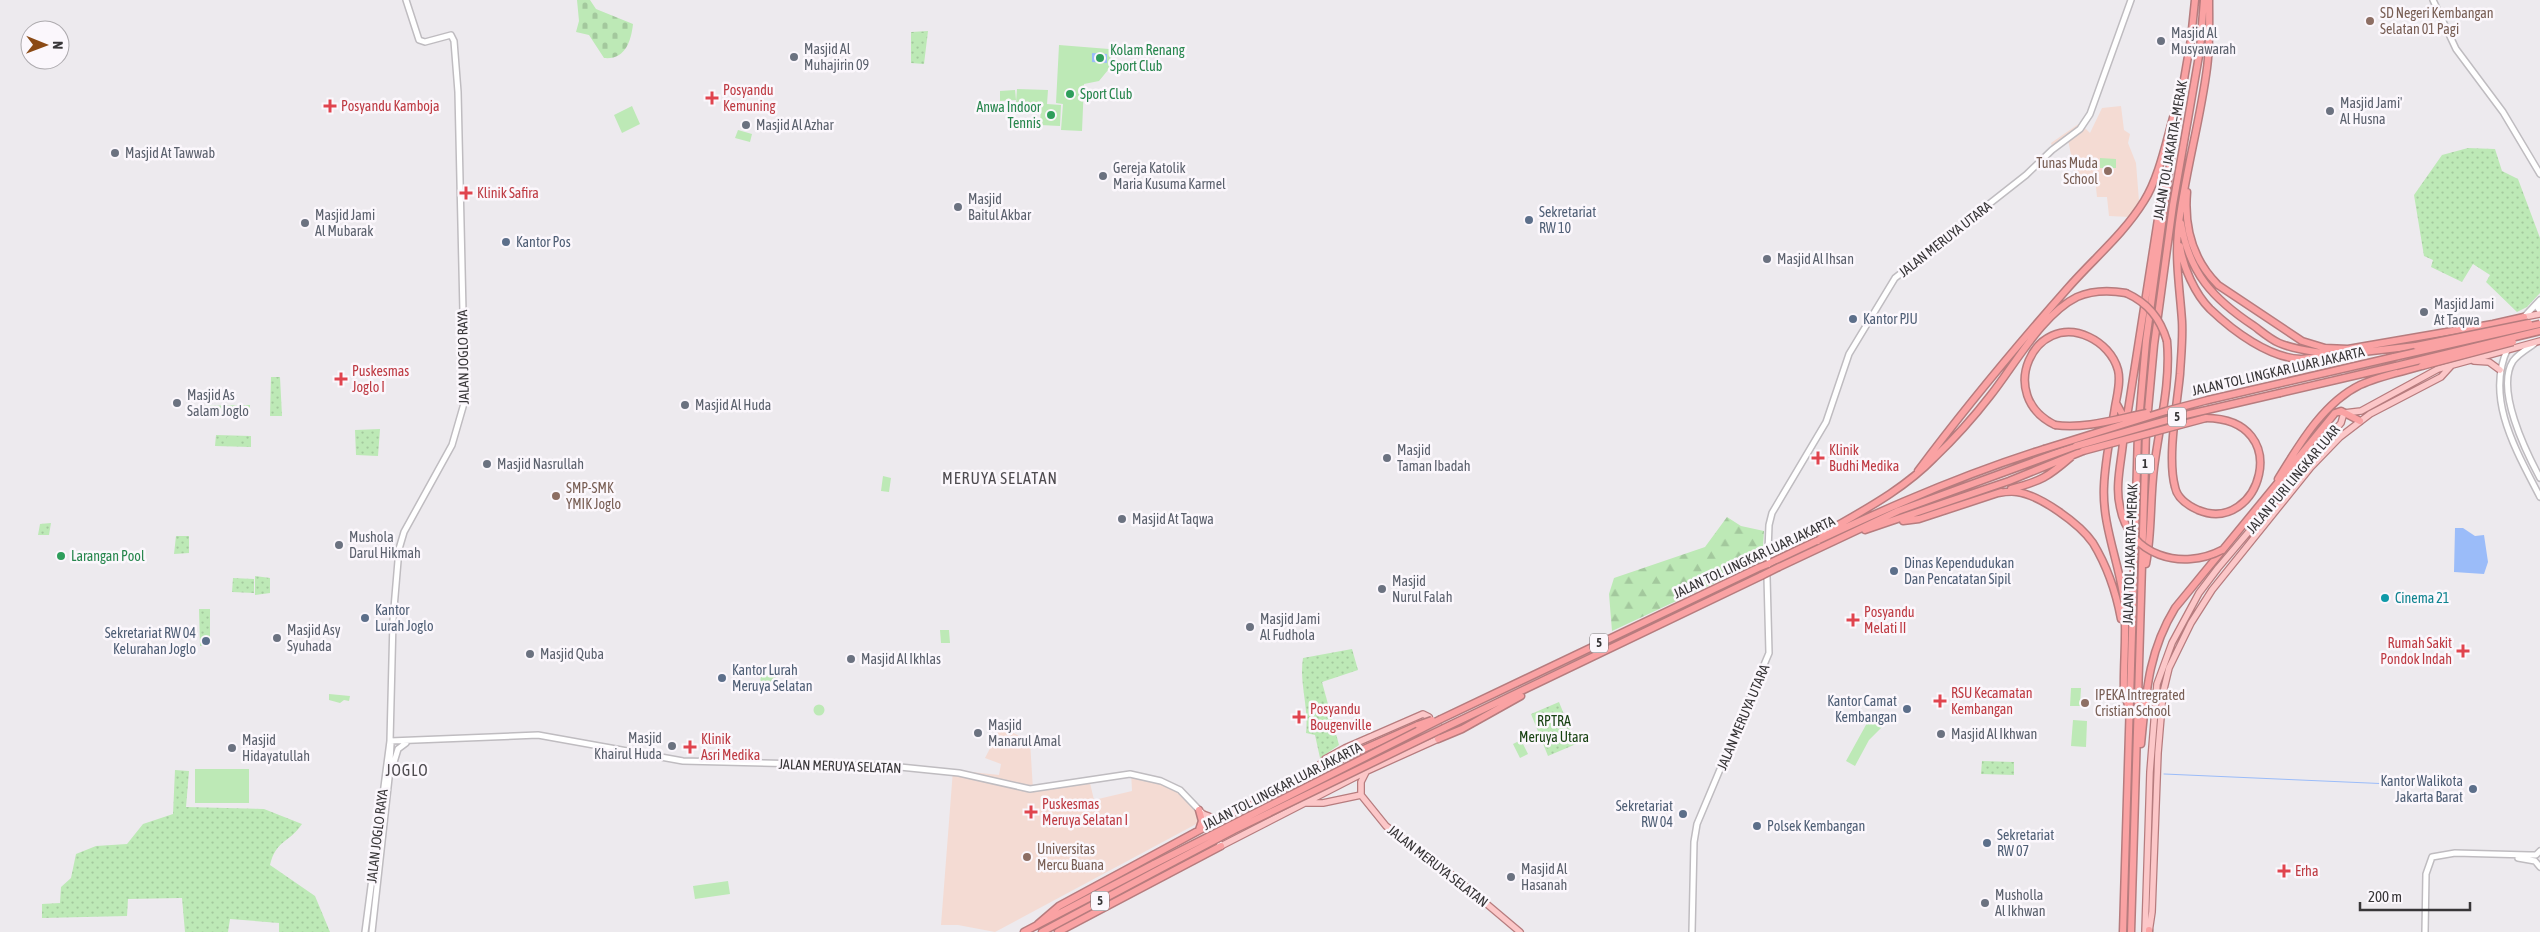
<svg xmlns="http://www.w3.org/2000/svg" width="2540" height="932" viewBox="0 0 2540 932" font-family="'Asap Condensed',sans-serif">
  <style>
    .commercial { fill: #f4dbd3 }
    .grass { fill: url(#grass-dots) }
    .forest { fill: url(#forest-firs) }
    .cemetery { fill: url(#cemetery-stones) }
    .garden { fill: #bde9b6 }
    .water { fill: #9bbcf9 }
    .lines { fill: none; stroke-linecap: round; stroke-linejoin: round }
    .stream { stroke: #9bbcf9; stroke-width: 1 }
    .secondary-casing { stroke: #bfbcc0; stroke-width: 8 }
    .primary-casing { stroke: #b67c7e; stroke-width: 8 }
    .motorway-casing { stroke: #b67c7e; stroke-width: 9 }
    .secondary { stroke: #fff; stroke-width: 5 }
    .primary { stroke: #fcc7c8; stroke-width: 5.5 }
    .motorway { stroke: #faa2a3; stroke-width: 6 }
    .motorway-bridge-casing { stroke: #b67c7e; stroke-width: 9; stroke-linecap: butt }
    .motorway-bridge { stroke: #faa2a3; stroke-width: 6 }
    .education-dot { fill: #8d6e63; stroke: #fbf7fc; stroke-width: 2 }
    .worship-dot { fill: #6b7280; stroke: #fbf7fc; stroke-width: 2 }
    .leisure-dot { fill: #2e9e5b; stroke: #fbf7fc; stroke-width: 2 }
    .health-dot { fill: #e0444e; stroke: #fbf7fc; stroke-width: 2 }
    .service-dot { fill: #5c6f8a; stroke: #fbf7fc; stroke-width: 2 }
    .culture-dot { fill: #0f9aa8; stroke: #fbf7fc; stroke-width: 2 }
    .labels { text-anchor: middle; stroke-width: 5; stroke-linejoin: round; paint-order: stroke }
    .shield { fill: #fbf7fc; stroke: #727073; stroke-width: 1 }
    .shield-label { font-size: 12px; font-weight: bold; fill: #383638 }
    .education-label { font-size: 14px; fill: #785e54; stroke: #fbf7fc; text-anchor: start }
    .worship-label { font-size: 14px; fill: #5b616d; stroke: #fbf7fc; text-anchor: start }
    .leisure-label { font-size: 14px; fill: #27864d; stroke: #fbf7fc; text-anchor: start }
    .health-label { font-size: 14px; fill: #be3a42; stroke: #fbf7fc; text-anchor: start }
    .street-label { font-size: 14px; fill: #383638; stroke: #fbf7fc }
    .service-label { font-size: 14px; fill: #4e5e75; stroke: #fbf7fc; text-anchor: start }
    .culture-label { font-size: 14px; fill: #0d838f; stroke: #fbf7fc; text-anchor: start }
    .park-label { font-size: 14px; fill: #184212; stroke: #fbf7fc }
    .quarter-label { font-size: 16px; letter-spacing: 1px; fill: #4e4b4f; stroke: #fbf7fc }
  </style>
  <defs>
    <pattern id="grass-dots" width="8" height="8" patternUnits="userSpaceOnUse" patternTransform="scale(1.25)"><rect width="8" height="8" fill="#bde9b6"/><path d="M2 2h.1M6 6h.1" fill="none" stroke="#a3c89d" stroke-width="1.8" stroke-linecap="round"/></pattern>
    <pattern id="forest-firs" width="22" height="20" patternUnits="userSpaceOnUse" patternTransform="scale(1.25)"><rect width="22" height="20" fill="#bde9b6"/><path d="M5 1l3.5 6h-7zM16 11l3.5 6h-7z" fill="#a3c89d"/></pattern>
    <pattern id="cemetery-stones" width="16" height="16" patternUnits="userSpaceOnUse" patternTransform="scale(1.25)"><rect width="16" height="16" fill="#bde9b6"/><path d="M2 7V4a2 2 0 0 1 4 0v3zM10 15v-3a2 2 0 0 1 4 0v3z" fill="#a3c89d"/></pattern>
  </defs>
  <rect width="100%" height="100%" fill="#edeaee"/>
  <path class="commercial" d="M2121,106L2124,130L2130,134L2128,143L2136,163L2139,201L2130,217L2109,216L2107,197H2097L2095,178L2076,179L2068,140L2053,150L2051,143L2080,123L2090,133L2102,108Z
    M1001,727L1030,741L1033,790L1090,783L1094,800L1132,791L1131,771L1177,791L1213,815L995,932L958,925H941L953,770L999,775L1001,764L985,758Z"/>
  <path class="grass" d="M928,31L924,64L911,63V32Z
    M2468,148L2495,149L2502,171L2518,179L2540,238V293L2527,307L2517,312L2486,282L2490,275L2473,264L2462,282L2431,267L2433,260L2424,256L2414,195L2442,155Z
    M271,377H280L282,416H270Z
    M250,405V416L192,415L191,406Z
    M380,429L378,456L356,455L355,430Z
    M216,435L251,436V447L215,446Z
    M51,523L49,535H38L40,524Z
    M176,536H189V553L174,554Z
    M255,576L270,578V593L255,595Z
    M233,578L254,579V593L232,592Z
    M199,609H210V644L200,646Z
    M1352,649L1358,670L1322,682L1339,745L1320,758L1315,735L1306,733C1309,707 1299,683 1303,658Z
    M1559,702L1576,744L1548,756L1531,714Z
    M1982,761L2014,762V775L1981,774Z
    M175,770L189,771L186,807L264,809L302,824C289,843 276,840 270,865L315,896L330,932H279V923L230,919L228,932H185L182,898L128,899L127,916L42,918V904L60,903L61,887L71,878L76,854L96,846L127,844L143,824L173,814Z"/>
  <path class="forest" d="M1727,517L1741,526L1764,531L1762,561L1612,631L1609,594L1614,578L1705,547Z"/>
  <path class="cemetery" d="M577,0H590L596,9L633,24C631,42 625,60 604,58L589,35L576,32L579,21Z"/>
  <path class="garden" d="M911,33H925V40H911Z
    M1059,45L1109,49L1113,64L1099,81L1084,84L1082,131L1061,130L1063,104L1056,103Z
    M1017,89L1048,90L1047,104L1061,105L1060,126L1040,125L1041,104L1016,103Z
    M1015,90L1016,100L1000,101V91Z
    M632,106L640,124L622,133L614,115Z
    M738,130L752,134L750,142L735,138Z
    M2100,158L2116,159V168H2100Z
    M227,437H241V445L227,444Z
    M883,476L891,478L889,492L881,491Z
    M940,630H949L950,643H941Z
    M761,675H776V684H760Z
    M2071,688H2081L2080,706H2070Z
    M329,694L350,696L349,701L344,700L340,703L329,700Z
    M813.5 710a5.5 5.5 0 1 1 11 0a5.5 5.5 0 1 1-11 0Z
    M1872,714L1882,727L1869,740L1855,766L1846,761Z
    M2073,720L2087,721L2086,747L2071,746Z
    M1521,740L1528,754L1520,758L1513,744Z
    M195,769H249V803H195Z
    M728,881L730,894L695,899L693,886Z"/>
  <path class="water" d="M1092,53L1107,54V63L1092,62Z
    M2455,528H2463L2475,536L2484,535L2488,562L2484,574L2454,572Z"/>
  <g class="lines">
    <path class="stream" d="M2164,774L2391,784"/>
    <defs>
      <path id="secondary" d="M2433,0L2456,49L2503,112L2540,174
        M2540,301L2538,308L2540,311
        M2523,318L2540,300
        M2534,344C2527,349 2518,354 2513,361C2495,389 2526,452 2540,478
        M2508,348C2484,398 2517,452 2540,497
        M390,741L538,735L683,761L890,766L959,773L1030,789L1130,774L1161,781L1180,790L1203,814L1221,846
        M392,769L398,749L406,743
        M2518,858L2535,861L2540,867
        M365,932L390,741L393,620L399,549L404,532L452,445L465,400L458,92L454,41L451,35L425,42L419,40L406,0
        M372,932L389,778L391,744
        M1692,932L1694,842L1697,824L1769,653L1767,577L1769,525L1772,513L1826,422L1849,354L1895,278L2026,175L2052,150L2080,129L2090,114L2131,0
        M2425,932L2426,874L2432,857L2455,853L2529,855H2536L2540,851"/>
      <path id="primary" d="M2524,317L2540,314
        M2474,361L2489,362L2500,370
        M1366,772L1361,782V795L1386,826L1456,878L1520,932
        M1304,803H1323L1361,795
        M1203,814L1219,820
        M1209,825L1286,788L1314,771L1325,759L1345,748L1423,714L1429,717
        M1221,846L1367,771L1438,739L1437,736
        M2145,932L2150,772L2157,684L2172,643L2199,593L2218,568L2341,423L2344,413L2361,411L2438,369L2540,341
        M2149,932L2152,912L2158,753L2163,693L2169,668L2191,623L2212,590L2311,467L2340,437L2370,414L2441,377L2451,366"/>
      <path id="motorway" d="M2187,192C2184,227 2193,260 2218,285L2302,341L2325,348L2348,349L2493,324L2524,317
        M2181,223C2189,273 2213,299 2254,326C2262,332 2270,339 2279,343C2295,350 2312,351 2328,354
        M2180,246C2183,267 2195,294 2210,309C2233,331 2269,358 2301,359L2416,346
        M2280,393L2396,366
        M2208,400L2394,357
        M2116,403L2126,421
        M2206,418C2296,419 2260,536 2198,510C2187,505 2177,498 2175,487C2167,457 2177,406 2180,374C2181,357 2183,339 2182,321C2180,291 2175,261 2178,231C2184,176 2200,123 2207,68C2210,46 2209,22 2209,0
        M2055,425C1995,396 2034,311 2089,337C2102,343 2114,355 2118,370C2121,382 2117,395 2115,407C2111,433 2105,460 2104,486C2102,523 2117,557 2123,594C2128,624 2123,661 2124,692L2128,705
        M2124,436L2163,187
        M1918,471C1965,408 2015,348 2067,289C2093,259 2123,235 2144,201C2160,176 2167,136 2176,108
        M2278,479C2299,445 2323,403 2360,385C2379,376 2402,372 2422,366
        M2011,489C2041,481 2048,477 2071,457
        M1998,493C2004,492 2011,491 2017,492C2040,495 2080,524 2093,543C2107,566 2116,592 2121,619
        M1903,521L1919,519L2001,492
        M1865,530L2009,481L2083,451
        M1818,541L1828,531C1864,510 1904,489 1934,458C1954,439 1973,418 1990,396C2014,366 2042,314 2077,297C2093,290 2109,290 2126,293
        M1768,564C1858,521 1948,479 2044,449
        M2146,564C2152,533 2150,500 2154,468C2159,426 2171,384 2167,341
        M1779,567L1898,511L2076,446
        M1441,719L1758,568
        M1444,728L1761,576
        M1438,739L1462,729L1521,696
        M2141,744C2146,694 2148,652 2175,608L2335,413L2341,411L2360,421
        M1314,771L1418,725
        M1199,830L1202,821L1199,810
        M1038,924L1059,906L1209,825
        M1024,932L1154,864
        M1042,932L1158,870
        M1058,932L1221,846
        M2123,932L2138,433L2146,341L2173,143L2191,39L2195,0
        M2131,932L2146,432L2154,345L2173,205L2200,50L2204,0
        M2149,932V930"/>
    </defs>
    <use href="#secondary" class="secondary-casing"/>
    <use href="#primary" class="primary-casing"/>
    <use href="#motorway" class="motorway-casing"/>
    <use href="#secondary" class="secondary"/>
    <use href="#primary" class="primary"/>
    <use href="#motorway" class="motorway"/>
    <defs>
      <path id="motorway-bridge" d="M2126,293C2148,303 2160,318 2167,341
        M2416,346L2529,323
        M2394,357L2540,324
        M2396,366L2540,331
        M2422,366L2513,342
        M2055,425C2086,429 2116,419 2147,413
        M2123,443C2121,463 2115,487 2120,507C2129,556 2182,571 2222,550
        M2076,446L2181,416L2280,393
        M2044,449L2166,411L2208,400
        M2083,451L2206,418
        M1758,568L1768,564
        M1761,576L1779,567
        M1418,725L1432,720
        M1154,864L1441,719
        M1158,870L1234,830L1444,728"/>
    </defs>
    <use href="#motorway-bridge" class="motorway-bridge-casing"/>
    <use href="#motorway-bridge" class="motorway-bridge"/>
  </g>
  <g class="education-dot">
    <circle cx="2370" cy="21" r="5"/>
    <circle cx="2108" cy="171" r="5"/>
    <circle cx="556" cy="496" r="5"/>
    <circle cx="2085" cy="703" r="5"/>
    <circle cx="1027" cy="857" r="5"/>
  </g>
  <g class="worship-dot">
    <circle cx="2161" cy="41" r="5"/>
    <circle cx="794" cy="57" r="5"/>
    <circle cx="2330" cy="111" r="5"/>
    <circle cx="746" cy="125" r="5"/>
    <circle cx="115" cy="153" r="5"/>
    <circle cx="1103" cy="176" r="5"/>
    <circle cx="958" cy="207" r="5"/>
    <circle cx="305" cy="223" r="5"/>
    <circle cx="1767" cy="259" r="5"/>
    <circle cx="2424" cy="312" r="5"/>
    <circle cx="177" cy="403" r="5"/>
    <circle cx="685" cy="405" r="5"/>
    <circle cx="1387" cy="458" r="5"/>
    <circle cx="487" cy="464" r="5"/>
    <circle cx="1122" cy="519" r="5"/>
    <circle cx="339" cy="545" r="5"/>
    <circle cx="1382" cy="589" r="5"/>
    <circle cx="1250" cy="627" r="5"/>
    <circle cx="277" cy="638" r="5"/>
    <circle cx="530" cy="654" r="5"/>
    <circle cx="851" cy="659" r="5"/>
    <circle cx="978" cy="733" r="5"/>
    <circle cx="1941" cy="734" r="5"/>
    <circle cx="672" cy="746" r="5"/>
    <circle cx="232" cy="748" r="5"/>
    <circle cx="1511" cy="877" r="5"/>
    <circle cx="1985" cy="903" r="5"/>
  </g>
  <g class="leisure-dot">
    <circle cx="1100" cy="58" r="5"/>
    <circle cx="1070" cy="94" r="5"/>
    <circle cx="1051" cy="115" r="5"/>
    <circle cx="61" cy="556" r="5"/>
  </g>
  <g class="health-dot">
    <path d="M709.5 90.5h5v5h5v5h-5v5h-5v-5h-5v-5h5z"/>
    <path d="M327.5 98.5h5v5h5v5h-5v5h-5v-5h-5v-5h5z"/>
    <path d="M463.5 185.5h5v5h5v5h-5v5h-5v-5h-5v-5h5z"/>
    <path d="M338.5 371.5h5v5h5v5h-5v5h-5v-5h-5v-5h5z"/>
    <path d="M1815.5 450.5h5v5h5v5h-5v5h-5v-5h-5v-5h5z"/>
    <path d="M1850.5 612.5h5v5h5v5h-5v5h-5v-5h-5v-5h5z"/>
    <path d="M2460.5 643.5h5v5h5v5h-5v5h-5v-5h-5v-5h5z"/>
    <path d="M1937.5 693.5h5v5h5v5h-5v5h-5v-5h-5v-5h5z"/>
    <path d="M1296.5 709.5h5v5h5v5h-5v5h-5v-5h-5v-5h5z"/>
    <path d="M687.5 739.5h5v5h5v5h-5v5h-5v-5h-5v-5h5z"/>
    <path d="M1028.5 804.5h5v5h5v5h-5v5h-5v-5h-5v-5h5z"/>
    <path d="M2281.5 863.5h5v5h5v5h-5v5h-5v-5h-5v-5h5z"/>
  </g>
  <g class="service-dot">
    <circle cx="1529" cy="220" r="5"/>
    <circle cx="506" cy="242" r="5"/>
    <circle cx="1853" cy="319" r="5"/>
    <circle cx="1894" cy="571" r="5"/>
    <circle cx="365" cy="618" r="5"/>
    <circle cx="206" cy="641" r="5"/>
    <circle cx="722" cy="678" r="5"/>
    <circle cx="1907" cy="709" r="5"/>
    <circle cx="2473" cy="789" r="5"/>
    <circle cx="1683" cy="814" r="5"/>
    <circle cx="1757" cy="826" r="5"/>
    <circle cx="1987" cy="843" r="5"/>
  </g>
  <circle class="culture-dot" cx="2385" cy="598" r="5"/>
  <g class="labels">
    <g class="shield">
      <rect x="2168" y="407.5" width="18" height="19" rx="4"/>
      <rect x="2136" y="454.5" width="18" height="19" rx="4"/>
      <rect x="1590" y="633.5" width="18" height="19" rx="4"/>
      <rect x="1091" y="891.5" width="18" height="19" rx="4"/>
    </g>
    <g class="shield-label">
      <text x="2177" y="421">5</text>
      <text x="2145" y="468">1</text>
      <text x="1599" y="647">5</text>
      <text x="1100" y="905">5</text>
    </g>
    <g class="education-label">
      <text x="2380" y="18">SD Negeri Kembangan<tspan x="2380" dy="16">Selatan 01 Pagi</tspan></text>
      <text x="2098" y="168" text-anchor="end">Tunas Muda<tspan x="2098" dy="16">School</tspan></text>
      <text x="566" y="493">SMP-SMK<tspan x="566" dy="16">YMIK Joglo</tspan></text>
      <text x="2095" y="700">IPEKA Intregrated<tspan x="2095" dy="16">Cristian School</tspan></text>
      <text x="1037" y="854">Universitas<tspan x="1037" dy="16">Mercu Buana</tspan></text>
    </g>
    <g class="worship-label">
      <text x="2171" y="38">Masjid Al<tspan x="2171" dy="16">Musyawarah</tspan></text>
      <text x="804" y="54">Masjid Al<tspan x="804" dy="16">Muhajirin 09</tspan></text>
      <text x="2340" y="108">Masjid Jami'<tspan x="2340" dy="16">Al Husna</tspan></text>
      <text x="756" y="130">Masjid Al Azhar</text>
      <text x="125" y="158">Masjid At Tawwab</text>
      <text x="1113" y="173">Gereja Katolik<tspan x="1113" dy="16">Maria Kusuma Karmel</tspan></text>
      <text x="968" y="204">Masjid<tspan x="968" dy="16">Baitul Akbar</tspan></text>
      <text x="315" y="220">Masjid Jami<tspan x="315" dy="16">Al Mubarak</tspan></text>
      <text x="1777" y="264">Masjid Al Ihsan</text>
      <text x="2434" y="309">Masjid Jami<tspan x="2434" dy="16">At Taqwa</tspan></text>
      <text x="187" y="400">Masjid As<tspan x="187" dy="16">Salam Joglo</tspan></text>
      <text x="695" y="410">Masjid Al Huda</text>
      <text x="1397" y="455">Masjid<tspan x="1397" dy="16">Taman Ibadah</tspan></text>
      <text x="497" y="469">Masjid Nasrullah</text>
      <text x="1132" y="524">Masjid At Taqwa</text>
      <text x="349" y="542">Mushola<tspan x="349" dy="16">Darul Hikmah</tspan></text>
      <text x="1392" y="586">Masjid<tspan x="1392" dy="16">Nurul Falah</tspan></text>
      <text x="1260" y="624">Masjid Jami<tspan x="1260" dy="16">Al Fudhola</tspan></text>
      <text x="287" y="635">Masjid Asy<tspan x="287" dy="16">Syuhada</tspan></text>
      <text x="540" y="659">Masjid Quba</text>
      <text x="861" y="664">Masjid Al Ikhlas</text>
      <text x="988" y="730">Masjid<tspan x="988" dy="16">Manarul Amal</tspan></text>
      <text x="1951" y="739">Masjid Al Ikhwan</text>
      <text x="662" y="743" text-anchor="end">Masjid<tspan x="662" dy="16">Khairul Huda</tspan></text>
      <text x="242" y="745">Masjid<tspan x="242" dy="16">Hidayatullah</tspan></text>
      <text x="1521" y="874">Masjid Al<tspan x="1521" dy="16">Hasanah</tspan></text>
      <text x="1995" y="900">Musholla<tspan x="1995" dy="16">Al Ikhwan</tspan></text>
    </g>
    <g class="leisure-label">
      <text x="1110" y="55">Kolam Renang<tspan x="1110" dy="16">Sport Club</tspan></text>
      <text x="1080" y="99">Sport Club</text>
      <text x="1041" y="112" text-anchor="end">Anwa Indoor<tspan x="1041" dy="16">Tennis</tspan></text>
      <text x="71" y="561">Larangan Pool</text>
    </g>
    <g class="health-label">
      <text x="723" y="95">Posyandu<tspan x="723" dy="16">Kemuning</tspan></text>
      <text x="341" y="111">Posyandu Kamboja</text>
      <text x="477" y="198">Klinik Safira</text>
      <text x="352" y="376">Puskesmas<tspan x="352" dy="16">Joglo I</tspan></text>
      <text x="1829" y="455">Klinik<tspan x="1829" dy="16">Budhi Medika</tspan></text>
      <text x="1864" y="617">Posyandu<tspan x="1864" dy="16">Melati II</tspan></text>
      <text x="2452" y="648" text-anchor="end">Rumah Sakit<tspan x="2452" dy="16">Pondok Indah</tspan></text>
      <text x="1951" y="698">RSU Kecamatan<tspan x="1951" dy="16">Kembangan</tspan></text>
      <text x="1310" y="714">Posyandu<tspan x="1310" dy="16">Bougenville</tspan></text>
      <text x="701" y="744">Klinik<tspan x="701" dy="16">Asri Medika</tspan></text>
      <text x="1042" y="809">Puskesmas<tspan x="1042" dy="16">Meruya Selatan I</tspan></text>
      <text x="2295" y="876">Erha</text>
    </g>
    <g class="street-label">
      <text transform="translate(2170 150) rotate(-80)" y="5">JALAN TOL JAKARTA–MERAK</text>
      <text transform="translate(1945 239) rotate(-38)" y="5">JALAN MERUYA UTARA</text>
      <text transform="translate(463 357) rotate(-91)" y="5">JALAN JOGLO RAYA</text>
      <text transform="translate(2278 371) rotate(-13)" y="5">JALAN TOL LINGKAR LUAR JAKARTA</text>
      <text transform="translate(2293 479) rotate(-50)" y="5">JALAN PURI LINGKAR LUAR</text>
      <text transform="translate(2130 554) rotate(-88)" y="5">JALAN TOL JAKARTA–MERAK</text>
      <text transform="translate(1754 557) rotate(-25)" y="5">JALAN TOL LINGKAR LUAR JAKARTA</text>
      <text transform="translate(1743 717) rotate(-67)" y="5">JALAN MERUYA UTARA</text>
      <text transform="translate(840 766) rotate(2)" y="5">JALAN MERUYA SELATAN</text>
      <text transform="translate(1282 786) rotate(-27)" y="5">JALAN TOL LINGKAR LUAR JAKARTA</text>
      <text transform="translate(377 836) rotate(-83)" y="5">JALAN JOGLO RAYA</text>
      <text transform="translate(1438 866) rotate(38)" y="5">JALAN MERUYA SELATAN</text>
    </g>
    <g class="service-label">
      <text x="1539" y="217">Sekretariat<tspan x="1539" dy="16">RW 10</tspan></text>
      <text x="516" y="247">Kantor Pos</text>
      <text x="1863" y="324">Kantor PJU</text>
      <text x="1904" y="568">Dinas Kependudukan<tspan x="1904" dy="16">Dan Pencatatan Sipil</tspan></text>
      <text x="375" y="615">Kantor<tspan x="375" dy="16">Lurah Joglo</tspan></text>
      <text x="196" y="638" text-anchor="end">Sekretariat RW 04<tspan x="196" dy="16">Kelurahan Joglo</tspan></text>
      <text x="732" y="675">Kantor Lurah<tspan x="732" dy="16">Meruya Selatan</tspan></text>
      <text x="1897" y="706" text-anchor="end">Kantor Camat<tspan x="1897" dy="16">Kembangan</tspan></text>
      <text x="2463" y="786" text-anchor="end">Kantor Walikota<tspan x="2463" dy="16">Jakarta Barat</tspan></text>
      <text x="1673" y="811" text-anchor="end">Sekretariat<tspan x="1673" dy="16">RW 04</tspan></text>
      <text x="1767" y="831">Polsek Kembangan</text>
      <text x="1997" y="840">Sekretariat<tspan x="1997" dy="16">RW 07</tspan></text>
    </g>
    <g class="culture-label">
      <text x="2395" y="603">Cinema 21</text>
    </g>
    <g class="park-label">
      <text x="1554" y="726">RPTRA<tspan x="1554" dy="16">Meruya Utara</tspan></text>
    </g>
    <g class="quarter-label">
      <text x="1000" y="484">MERUYA SELATAN</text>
      <text x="407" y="776">JOGLO</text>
    </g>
  </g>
  <g transform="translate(45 45) rotate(91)"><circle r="24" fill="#fbf7fc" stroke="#adaaae"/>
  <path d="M0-4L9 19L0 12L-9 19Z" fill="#8b4a15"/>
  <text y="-8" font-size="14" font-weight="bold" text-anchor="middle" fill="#383638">N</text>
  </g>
  <path d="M2360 902v8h110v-8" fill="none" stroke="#383638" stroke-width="2.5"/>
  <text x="2368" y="902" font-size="15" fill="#383638" stroke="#fbf7fc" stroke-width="4" paint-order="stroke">200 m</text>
</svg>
